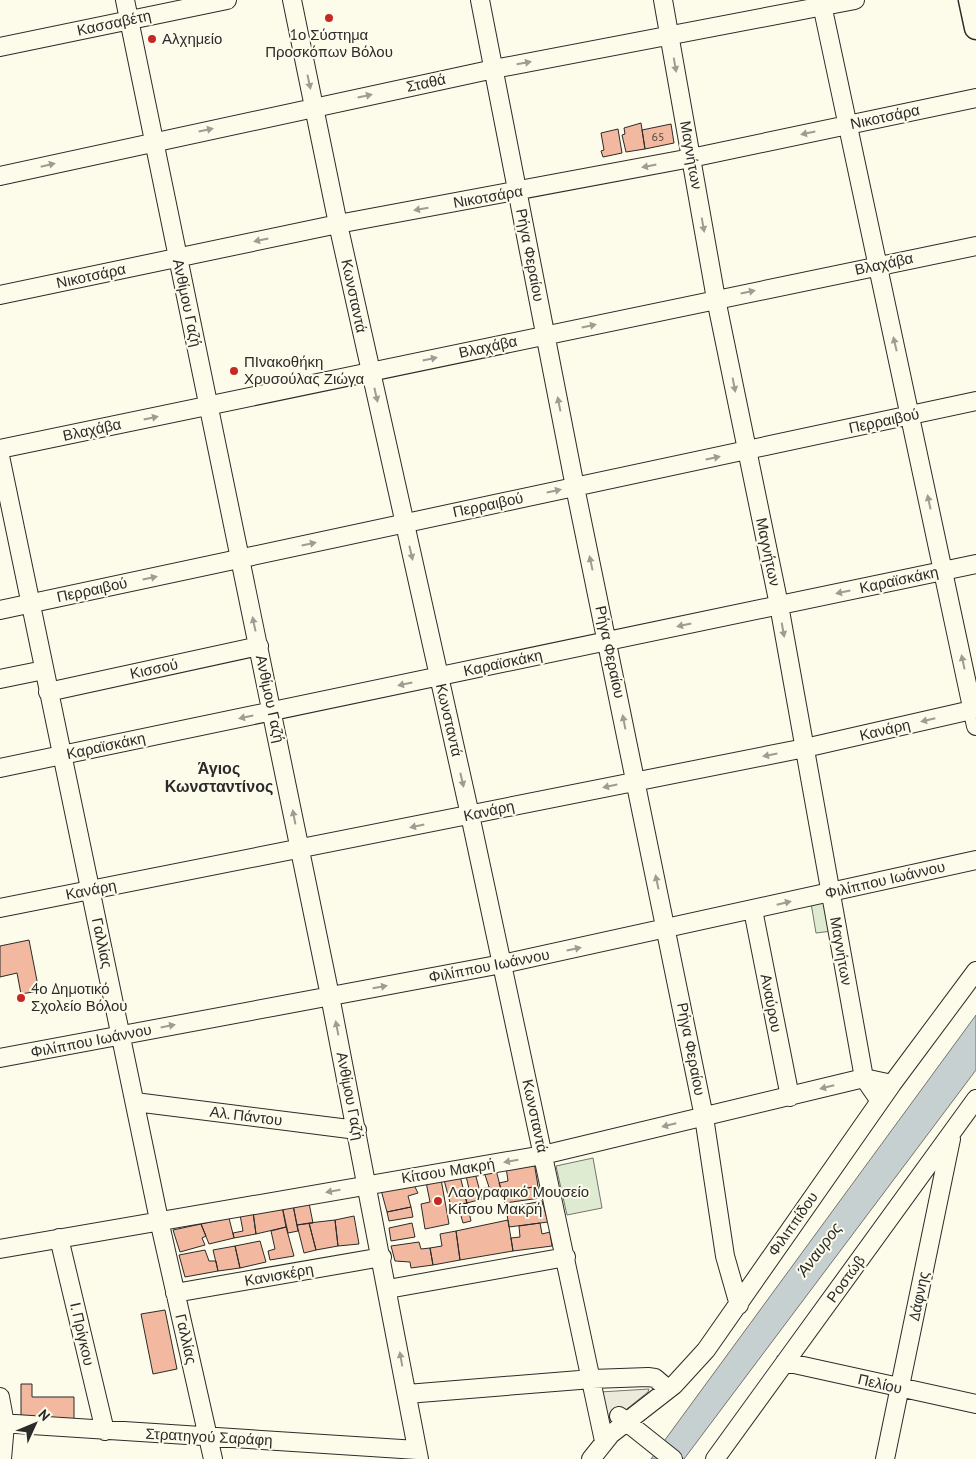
<svg xmlns="http://www.w3.org/2000/svg" width="976" height="1459" viewBox="0 0 976 1459" font-family="'PT Sans',sans-serif">
  <style>
    .green { fill: #deebd1; stroke: #74746e }
    .parking { fill: #eceadb; stroke: #74746e }
    .water { fill: #c7d0d0; stroke: #74746e }
    .building { fill: #f2b8a0; stroke: #2b2b2b }
    .lines { fill: none; stroke-linecap: round; stroke-linejoin: round }
    .minor-casing { stroke: #2b2b2b; stroke-width: 20 }
    .major-casing { stroke: #2b2b2b; stroke-width: 25 }
    .minor { stroke: #fdfbea; stroke-width: 18 }
    .major { stroke: #fdfbea; stroke-width: 22 }
    .oneway { fill: #9e9d94 }
    .poi-dot { fill: #c62828; stroke: #fdfbea; stroke-width: 2 }
    .labels { text-anchor: middle; stroke-width: 4; stroke-linejoin: round; paint-order: stroke }
    .number-label { font-size: 12px; fill: #5d4e48 }
    .street-label { font-size: 15px; fill: #2b2b2b; stroke: #fdfbea }
    .poi-label { font-size: 15px; fill: #2b2b2b; stroke: #fdfbea; text-anchor: start }
    .neighbourhood-label { font-size: 16px; font-weight: bold; fill: #2b2b2b; stroke: #fdfbea }
    .water-label { font-size: 16px; font-style: italic; fill: #2b2b2b; stroke: #fdfbea }
  </style>
  <rect width="100%" height="100%" fill="#fdfbea"/>
  <path class="green" d="M827,900L832,931L816,933L811,903Z
    M593,1158L602,1208L567,1215L556,1166Z"/>
  <path class="parking" d="M649,1389L648,1392L608,1424L600,1392Z"/>
  <path class="water" d="M976,1015V1070L684,1459H651Z"/>
  <path class="building" d="M641,123L645,149L626,152L622,135L625,134L624,128Z
    M671,124L674,143L645,149L642,130Z
    M618,129L622,153L603,157L601,151L604,150L601,133Z
    M29,940L39,991L21,994L17,973L0,977V946Z
    M534,1162L538,1186L502,1193L499,1183L508,1181L506,1167Z
    M496,1170L502,1193L482,1199L478,1190L489,1187L484,1172Z
    M475,1173L482,1199L467,1203L464,1194L470,1193L466,1176Z
    M460,1176L467,1203L451,1206L444,1180Z
    M441,1179L449,1224L425,1229L421,1204L430,1202L426,1182Z
    M414,1185L418,1193L408,1196L411,1207L387,1212L381,1190Z
    M538,1186L540,1198L505,1203L502,1193Z
    M542,1201L548,1222L509,1227L506,1208Z
    M309,1203L313,1223L297,1225L293,1205Z
    M467,1203L471,1221L463,1223L458,1205Z
    M293,1205L298,1231L288,1233L282,1206Z
    M282,1206L286,1227L256,1234L253,1211Z
    M411,1207L413,1217L389,1221L387,1212Z
    M253,1213L256,1234L234,1238L233,1233L243,1231L240,1215Z
    M354,1216L359,1244L338,1246L335,1220Z
    M229,1218L234,1238L209,1244L201,1224Z
    M335,1220L338,1246L316,1250L309,1223Z
    M508,1220L513,1251L460,1260L456,1231Z
    M309,1223L316,1250L304,1253L297,1225Z
    M412,1223L415,1237L391,1241L389,1228Z
    M540,1223L542,1234L550,1232L552,1246L513,1251L511,1238L520,1237L519,1226Z
    M201,1224L206,1236L202,1238L205,1245L180,1252L173,1230Z
    M286,1227L294,1256L270,1260L268,1251L275,1249L271,1231Z
    M456,1231L460,1260L433,1265L430,1248L442,1246L440,1234Z
    M260,1241L266,1262L240,1268L235,1246Z
    M419,1242L421,1249L430,1248L433,1265L411,1268L410,1262L395,1261L391,1246Z
    M235,1246L240,1268L218,1271L213,1250Z
    M205,1250L209,1261H216L218,1271L185,1277L179,1255Z
    M165,1310L177,1369L153,1374L141,1314Z
    M21,1384H32V1397H74V1420L41,1422V1417H21Z"/>
  <g class="lines">
    <defs>
      <path id="minor" d="M125,0L330,996L419,1459
        M292,0L338,224L470,815L604,1441
        M480,0L575,487L704,1117L725,1256L739,1305
        M663,0L716,299L779,605L864,1078L880,1101
        M821,0L976,726
        M0,47L227,0
        M0,176L494,69L855,0
        M0,295L338,224L691,158L976,98
        M0,449L976,246
        M0,456L159,1220L213,1459
        M0,610L976,401
        M0,679L44,670
        M48,692L259,646
        M0,768L976,564
        M0,908L805,748L976,709
        M753,910L790,1097
        M0,1058L502,964L976,860
        M135,1102L357,1130
        M59,1238L105,1431
        M0,1249L543,1155L864,1078L892,1084
        M388,1289L566,1257
        M175,1293L382,1257
        M785,1362L976,1404
        M407,1394L592,1379L648,1377L655,1378L668,1389
        M0,1397L5,1424L2,1459
        M619,1416L673,1459
        M0,1423L417,1450
        M591,1459L611,1434L674,1385L706,1350L892,1084L976,971
        M715,1459L976,1099
        M885,1459L951,1139"/>
      <path id="major" d="M970,0L976,28"/>
    </defs>
    <use href="#minor" class="minor-casing"/>
    <use href="#major" class="major-casing"/>
    <use href="#minor" class="minor"/>
    <use href="#major" class="major"/>
  </g>
  <defs><path id="oneway-solid" d="M-6-.8H1V-3.2L6.5 0L1 3.2V.8H-6Z" transform="scale(1.25)"/></defs>
  <g class="oneway">
    <use href="#oneway-solid" transform="translate(524 63) rotate(-10)"/>
    <use href="#oneway-solid" transform="translate(675 65) rotate(80)"/>
    <use href="#oneway-solid" transform="translate(309 82) rotate(78)"/>
    <use href="#oneway-solid" transform="translate(365 96) rotate(-12)"/>
    <use href="#oneway-solid" transform="translate(206 130) rotate(-12)"/>
    <use href="#oneway-solid" transform="translate(808 133) rotate(168)"/>
    <use href="#oneway-solid" transform="translate(48 165) rotate(-13)"/>
    <use href="#oneway-solid" transform="translate(649 166) rotate(169)"/>
    <use href="#oneway-solid" transform="translate(421 209) rotate(170)"/>
    <use href="#oneway-solid" transform="translate(703 225) rotate(80)"/>
    <use href="#oneway-solid" transform="translate(261 240) rotate(168)"/>
    <use href="#oneway-solid" transform="translate(748 292) rotate(-12)"/>
    <use href="#oneway-solid" transform="translate(589 326) rotate(-12)"/>
    <use href="#oneway-solid" transform="translate(895 344) rotate(-103)"/>
    <use href="#oneway-solid" transform="translate(430 359) rotate(-12)"/>
    <use href="#oneway-solid" transform="translate(734 385) rotate(79)"/>
    <use href="#oneway-solid" transform="translate(376 395) rotate(77)"/>
    <use href="#oneway-solid" transform="translate(559 404) rotate(-101)"/>
    <use href="#oneway-solid" transform="translate(151 418) rotate(-12)"/>
    <use href="#oneway-solid" transform="translate(713 458) rotate(-12)"/>
    <use href="#oneway-solid" transform="translate(554 491) rotate(-12)"/>
    <use href="#oneway-solid" transform="translate(929 502) rotate(-102)"/>
    <use href="#oneway-solid" transform="translate(309 544) rotate(-12)"/>
    <use href="#oneway-solid" transform="translate(411 553) rotate(77)"/>
    <use href="#oneway-solid" transform="translate(591 563) rotate(-102)"/>
    <use href="#oneway-solid" transform="translate(150 578) rotate(-12)"/>
    <use href="#oneway-solid" transform="translate(843 592) rotate(168)"/>
    <use href="#oneway-solid" transform="translate(254 624) rotate(-102)"/>
    <use href="#oneway-solid" transform="translate(684 625) rotate(168)"/>
    <use href="#oneway-solid" transform="translate(783 630) rotate(80)"/>
    <use href="#oneway-solid" transform="translate(963 662) rotate(-102)"/>
    <use href="#oneway-solid" transform="translate(405 684) rotate(168)"/>
    <use href="#oneway-solid" transform="translate(246 717) rotate(168)"/>
    <use href="#oneway-solid" transform="translate(928 720) rotate(167)"/>
    <use href="#oneway-solid" transform="translate(624 722) rotate(-101)"/>
    <use href="#oneway-solid" transform="translate(770 755) rotate(169)"/>
    <use href="#oneway-solid" transform="translate(462 780) rotate(77)"/>
    <use href="#oneway-solid" transform="translate(610 786) rotate(168)"/>
    <use href="#oneway-solid" transform="translate(294 817) rotate(-101)"/>
    <use href="#oneway-solid" transform="translate(417 826) rotate(168)"/>
    <use href="#oneway-solid" transform="translate(657 882) rotate(-102)"/>
    <use href="#oneway-solid" transform="translate(784 903) rotate(-13)"/>
    <use href="#oneway-solid" transform="translate(574 949) rotate(-12)"/>
    <use href="#oneway-solid" transform="translate(380 987) rotate(-10)"/>
    <use href="#oneway-solid" transform="translate(168 1026) rotate(-11)"/>
    <use href="#oneway-solid" transform="translate(337 1028) rotate(-101)"/>
    <use href="#oneway-solid" transform="translate(827 1087) rotate(166)"/>
    <use href="#oneway-solid" transform="translate(669 1125) rotate(166)"/>
    <use href="#oneway-solid" transform="translate(511 1161) rotate(170)"/>
    <use href="#oneway-solid" transform="translate(333 1191) rotate(170)"/>
    <use href="#oneway-solid" transform="translate(401 1359) rotate(-100)"/>
  </g>
  <g class="poi-dot">
    <circle cx="329" cy="18" r="5"/>
    <circle cx="152" cy="39" r="5"/>
    <circle cx="234" cy="371" r="5"/>
    <circle cx="21" cy="998" r="5"/>
    <circle cx="438" cy="1201" r="5"/>
  </g>
  <g class="labels">
    <g class="number-label">
      <text x="658" y="141">65</text>
    </g>
    <g class="street-label">
      <text transform="translate(114 23) rotate(-12)" y="5">Κασσαβέτη</text>
      <text transform="translate(426 83) rotate(-12)" y="5">Σταθά</text>
      <text transform="translate(885 117) rotate(-12)" y="5">Νικοτσάρα</text>
      <text transform="translate(691 155) rotate(80)" y="5">Μαγνήτων</text>
      <text transform="translate(488 197) rotate(-10)" y="5">Νικοτσάρα</text>
      <text transform="translate(530 255) rotate(79)" y="5">Ρήγα Φεραίου</text>
      <text transform="translate(884 264) rotate(-12)" y="5">Βλαχάβα</text>
      <text transform="translate(91 276) rotate(-12)" y="5">Νικοτσάρα</text>
      <text transform="translate(354 296) rotate(78)" y="5">Κωνσταντά</text>
      <text transform="translate(187 303) rotate(78)" y="5">Ανθίμου Γαζή</text>
      <text transform="translate(488 347) rotate(-12)" y="5">Βλαχάβα</text>
      <text transform="translate(884 421) rotate(-12)" y="5">Περραιβού</text>
      <text transform="translate(92 430) rotate(-12)" y="5">Βλαχάβα</text>
      <text transform="translate(488 505) rotate(-12)" y="5">Περραιβού</text>
      <text transform="translate(768 552) rotate(78)" y="5">Μαγνήτων</text>
      <text transform="translate(899 580) rotate(-12)" y="5">Καραϊσκάκη</text>
      <text transform="translate(92 590) rotate(-12)" y="5">Περραιβού</text>
      <text transform="translate(610 652) rotate(78)" y="5">Ρήγα Φεραίου</text>
      <text transform="translate(503 663) rotate(-12)" y="5">Καραϊσκάκη</text>
      <text transform="translate(154 669) rotate(-12)" y="5">Κισσού</text>
      <text transform="translate(270 699) rotate(78)" y="5">Ανθίμου Γαζή</text>
      <text transform="translate(449 720) rotate(77)" y="5">Κωνσταντά</text>
      <text transform="translate(885 730) rotate(-13)" y="5">Κανάρη</text>
      <text transform="translate(106 746) rotate(-12)" y="5">Καραϊσκάκη</text>
      <text transform="translate(489 811) rotate(-12)" y="5">Κανάρη</text>
      <text transform="translate(885 880) rotate(-13)" y="5">Φιλίππου Ιωάννου</text>
      <text transform="translate(91 890) rotate(-11)" y="5">Κανάρη</text>
      <text transform="translate(102 943) rotate(78)" y="5">Γαλλίας</text>
      <text transform="translate(841 951) rotate(80)" y="5">Μαγνήτων</text>
      <text transform="translate(489 966) rotate(-11)" y="5">Φιλίππου Ιωάννου</text>
      <text transform="translate(771 1003) rotate(79)" y="5">Αναύρου</text>
      <text transform="translate(91 1041) rotate(-11)" y="5">Φιλίππου Ιωάννου</text>
      <text transform="translate(691 1049) rotate(79)" y="5">Ρήγα Φεραίου</text>
      <text transform="translate(350 1096) rotate(79)" y="5">Ανθίμου Γαζή</text>
      <text transform="translate(246 1116) rotate(7)" y="5">Αλ. Πάντου</text>
      <text transform="translate(535 1116) rotate(78)" y="5">Κωνσταντά</text>
      <text transform="translate(448 1171) rotate(-9)" y="5">Κίτσου Μακρή</text>
      <text transform="translate(793 1224) rotate(-55)" y="5">Φιλιππίδου</text>
      <text transform="translate(279 1275) rotate(-10)" y="5">Κανισκέρη</text>
      <text transform="translate(846 1279) rotate(-54)" y="5">Ροστώβ</text>
      <text transform="translate(919 1296) rotate(-78)" y="5">Δάφνης</text>
      <text transform="translate(82 1334) rotate(77)" y="5">Ι. Πρίγκου</text>
      <text transform="translate(186 1339) rotate(77)" y="5">Γαλλίας</text>
      <text transform="translate(880 1384) rotate(13)" y="5">Πελίου</text>
      <text transform="translate(209 1437) rotate(3)" y="5">Στρατηγού Σαράφη</text>
    </g>
    <g class="poi-label">
      <text x="329" y="40" text-anchor="middle">1ο Σύστημα<tspan x="329" dy="17">Προσκόπων Βόλου</tspan></text>
      <text x="162" y="44">Αλχημείο</text>
      <text x="244" y="367">ΠΙνακοθήκη<tspan x="244" dy="17">Χρυσούλας Ζιώγα</tspan></text>
      <text x="31" y="994">4ο Δημοτικό<tspan x="31" dy="17">Σχολείο Βόλου</tspan></text>
      <text x="448" y="1197">Λαογραφικό Μουσείο<tspan x="448" dy="17">Κίτσου Μακρή</tspan></text>
    </g>
    <g class="neighbourhood-label">
      <text x="219" y="774">Άγιος<tspan x="219" dy="18">Κωνσταντίνος</tspan></text>
    </g>
    <g class="water-label">
      <text transform="translate(819 1249) rotate(-53)" y="6">Άναυρος</text>
    </g>
  </g>
  <g transform="translate(35 1424) rotate(46)" stroke="#fdfbea" stroke-width="4" paint-order="stroke">
  <path d="M0-4L9 19L0 12L-9 19Z" fill="#2b2b2b"/>
  <text y="-8" font-size="14" font-weight="bold" text-anchor="middle" fill="#2b2b2b">N</text>
  </g>
</svg>
